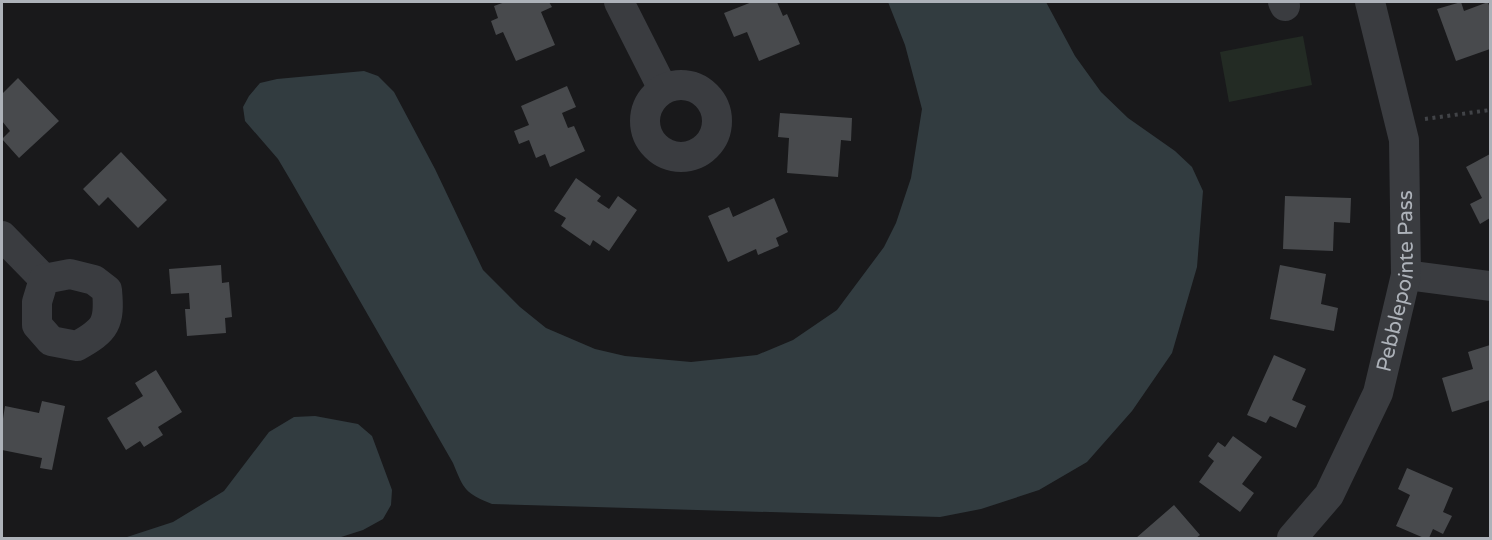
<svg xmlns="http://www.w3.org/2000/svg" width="1492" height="540" viewBox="0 0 1492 540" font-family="'Varela Round',sans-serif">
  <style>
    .green { fill: #232b24 }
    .water { fill: #323c40 }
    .building { fill: #484a4d }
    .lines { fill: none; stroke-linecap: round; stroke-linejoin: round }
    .path { stroke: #414347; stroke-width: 4; stroke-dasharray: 3 4.5; stroke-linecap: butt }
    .minor { stroke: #3a3c40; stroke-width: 30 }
    .labels { text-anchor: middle; stroke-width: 4.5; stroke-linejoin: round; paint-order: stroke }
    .street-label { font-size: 21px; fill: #adb2b9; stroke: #141416 }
  </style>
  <rect width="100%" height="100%" fill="#19191b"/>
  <path class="green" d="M1303,36L1312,85L1229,102L1220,52Z"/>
  <path class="water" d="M888,2H1046L1075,56L1101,92L1128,118L1175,151L1192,167L1203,191L1197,267L1172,353L1132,411L1087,462L1039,490L981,509L940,517L492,504C465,493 464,490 453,463L291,181L278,159L245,121L243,107L249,96L260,83L277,79L364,71L378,76L394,92L435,169L483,270L520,307L546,328L595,349L625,356L691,362L757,355L793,340L837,310L884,247L896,223L911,178L922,109L905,45Z
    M315,416L358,424L372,436L392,490L391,505L383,519L363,530L338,538H124L173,522L224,491L269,432L294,417Z"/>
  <path class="building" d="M505,2H549L552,7L541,12L555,45L516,61L503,32L496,35L491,21L498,18L494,6Z
    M752,2H777L783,16L787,14L800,44L759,61L747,32L734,37L724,13Z
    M1461,2L1464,11L1488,2L1490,9V49L1456,61L1437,9Z
    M18,78L59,121L19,158L2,139L10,131L2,121V94Z
    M567,86L576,107L562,113L568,128L574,126L585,151L550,167L545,154L536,158L529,140L519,144L514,131L529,125L521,106Z
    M780,113L852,118L851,141L841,140L838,177L787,173L789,138L778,137Z
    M121,152L167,200L138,228L108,197L99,206L83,189Z
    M1490,154V218L1480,224L1470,204L1482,198L1466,167Z
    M576,178L601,196L597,201L609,209L618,196L637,210L609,251L593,240L590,246L561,226L566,218L554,211Z
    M1285,196L1351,198L1350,223L1334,222L1333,251L1283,249Z
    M774,198L788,232L776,238L779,246L758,255L756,249L728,262L708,216L729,207L733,217Z
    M221,265L222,283L229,282L232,317L225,318L226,333L187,336L185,309H190L189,293L171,294L169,269Z
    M1280,265L1326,274L1321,304L1338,308L1334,331L1270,319Z
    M1490,345V400L1452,412L1442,378L1473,369L1468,352Z
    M1274,355L1306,369L1292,400L1306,406L1296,428L1270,416L1266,423L1247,415Z
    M156,370L182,412L158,427L163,435L144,447L140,441L126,450L107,418L143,396L135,383Z
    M42,401L65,406L52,470L40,468L42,458L2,450V425L5,406L39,413Z
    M1233,436L1262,457L1242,484L1254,493L1240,512L1199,482L1214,461L1208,456L1218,442L1225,447Z
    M1407,468L1453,488L1443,512L1452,516L1443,534L1433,529L1429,538H1424L1396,526L1410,495L1398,489Z
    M1174,505L1200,535L1196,538H1136Z"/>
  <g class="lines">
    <path class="path" d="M1425,119L1490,110"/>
    <g class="minor">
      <path d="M619,2L663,89"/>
      <path d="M1283,2L1285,6"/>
      <circle cx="681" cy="121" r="36"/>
      <path d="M2,236L44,279"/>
      <path d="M70,274L94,280L107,290C110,323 106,330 77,346L51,341L37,325V302L44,279Z"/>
      <path d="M1406,275L1490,286"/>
      <path id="s1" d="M1292,538L1329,495L1378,393L1406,275L1404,140L1370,2"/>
    </g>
  </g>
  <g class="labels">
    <g class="street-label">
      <text dy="7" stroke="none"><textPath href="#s1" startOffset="284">Pebblepointe Pass</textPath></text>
    </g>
  </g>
  <rect width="1492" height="540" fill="none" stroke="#adb2b9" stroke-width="6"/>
</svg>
